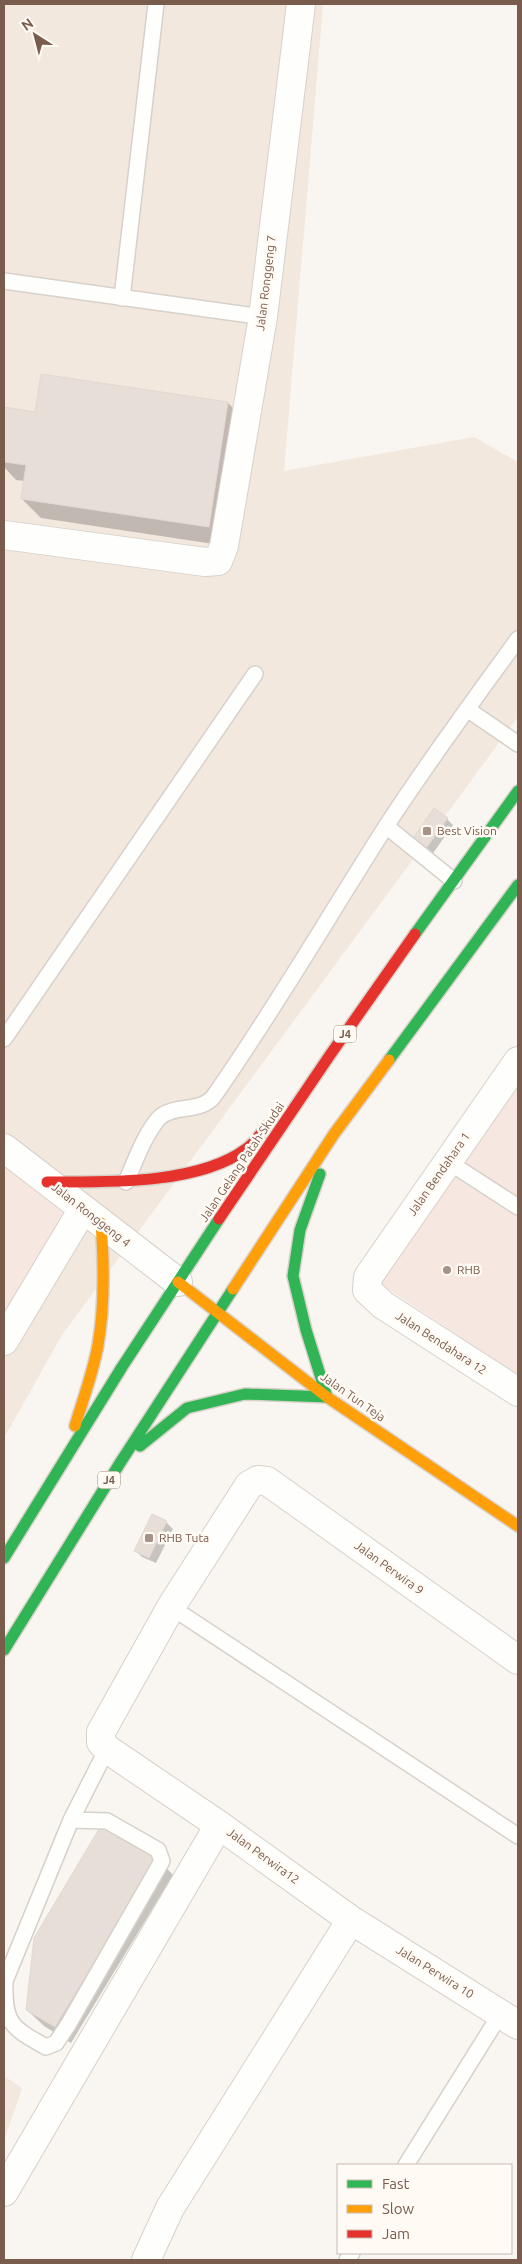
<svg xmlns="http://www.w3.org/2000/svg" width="522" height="2264" viewBox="0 0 522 2264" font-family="Ubuntu,sans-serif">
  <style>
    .residential { fill: #f2e8de }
    .commercial { fill: #f6e8e1 }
    .shadow { fill: #0003 }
    .building { fill: #e6ded7; stroke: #e2d8d2 }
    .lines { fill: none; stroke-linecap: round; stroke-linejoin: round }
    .lane-casing { stroke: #d7d1cb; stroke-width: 18 }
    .street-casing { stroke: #d7d1cb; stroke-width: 30 }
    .fast-casing { stroke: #d9d2cb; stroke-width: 14 }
    .slow-casing { stroke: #d9d2cb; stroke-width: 14 }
    .jam-casing { stroke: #d9d2cb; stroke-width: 14 }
    .lane { stroke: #fefefd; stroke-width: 15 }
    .street { stroke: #fefefd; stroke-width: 28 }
    .fast { stroke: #30b455; stroke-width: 11 }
    .slow { stroke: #ff9f0a; stroke-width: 11 }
    .jam { stroke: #e5322d; stroke-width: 11 }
    .poi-dot { fill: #a69286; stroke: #fffaf3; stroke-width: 2 }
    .labels { text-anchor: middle; stroke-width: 5; stroke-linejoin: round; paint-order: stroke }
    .shield { fill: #fffaf3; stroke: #a28b7f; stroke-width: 1 }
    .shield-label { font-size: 11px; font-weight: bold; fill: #7a5c4d }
    .street-label { font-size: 12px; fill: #7a5c4d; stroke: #fffaf3 }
    .poi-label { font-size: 12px; fill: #7a5c4d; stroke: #fffaf3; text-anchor: start }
  </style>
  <rect width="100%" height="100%" fill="#f9f5f0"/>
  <path class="residential" d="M4,4H323L284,471L474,437L518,462V717L62,1335L4,1438Z
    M4,2076L22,2088L4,2141Z"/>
  <path class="commercial" d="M518,1083V1375L379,1283Z
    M4,1163L66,1210L4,1315Z"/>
  <path class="shadow" d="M228,403L247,422L227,546L41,518L22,499L25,481L16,480L4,467L5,408L36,413Z
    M447,819L453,825L431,856L418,847Z
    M153,1516L166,1522L173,1529L156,1563L142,1557L135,1550Z
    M157,1858L173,1875L71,2043L44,2026L27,2010Z"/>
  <path class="building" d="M41,374L228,402L209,527L21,499L26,465L4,462V407L35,412Z
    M434,808L448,818L424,851L411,841Z
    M152,1514L167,1521L149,1558L134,1551Z
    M102,1824L157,1857L55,2027L26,2010L34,1938Z"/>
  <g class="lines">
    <defs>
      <path id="lane" d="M4,281L263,317
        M122,298L156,4
        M467,709L518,744
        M386,826L454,881
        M4,1039L255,674
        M447,1161L518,1207
        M126,1182C135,1162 144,1135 159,1118C173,1104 202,1113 214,1096C275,1009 328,917 385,828C427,763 473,701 518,639
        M171,1607L518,1836
        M71,1820L107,1821L158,1850L162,1861L68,2025L56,2043L46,2047C11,2027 4,2024 5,1981L71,1820L107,1749
        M406,2165L501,2013
        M347,2260L352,2253"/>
      <path id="street" d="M4,535L205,562L218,561L224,546L263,317L301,4
        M518,1061L368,1277L367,1290L383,1305L518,1392
        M4,1148L178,1282
        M4,1341L83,1209
        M518,1660L267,1481L258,1480L249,1485L171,1607L101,1732V1742L107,1749L219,1825L351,1920L518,2025
        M4,2192L219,1825
        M146,2260L170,2208L351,1920"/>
      <path id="fast" d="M415,934L518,791
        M389,1060L518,885
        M140,1446L187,1408L245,1394L327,1397L306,1330L293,1276L300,1230L320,1174
        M4,1558L122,1367L219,1219
        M4,1650L120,1463L233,1289"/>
      <path id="slow" d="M178,1282L327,1397L518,1526
        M233,1289L334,1134L389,1060
        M75,1426C83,1399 93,1373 98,1345C105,1305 104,1263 101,1223"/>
      <path id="jam" d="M47,1182C105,1182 198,1185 246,1149C255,1143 260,1134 267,1126
        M219,1219L330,1055L415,934"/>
    </defs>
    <use href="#lane" class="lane-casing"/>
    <use href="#street" class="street-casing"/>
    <use href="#fast" class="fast-casing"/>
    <use href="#slow" class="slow-casing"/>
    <use href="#jam" class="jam-casing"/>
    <use href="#lane" class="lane"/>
    <use href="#street" class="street"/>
    <use href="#fast" class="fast"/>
    <use href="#slow" class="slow"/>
    <use href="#jam" class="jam"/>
  </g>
  <g class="poi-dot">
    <rect x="422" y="826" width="10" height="10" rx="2.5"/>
    <circle cx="447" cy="1270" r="5"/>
    <rect x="144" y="1533" width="10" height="10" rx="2.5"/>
  </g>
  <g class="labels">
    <g class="shield">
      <rect x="334" y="1025.5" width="22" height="17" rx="4"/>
      <rect x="98" y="1471.5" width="22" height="17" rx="4"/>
    </g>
    <g class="shield-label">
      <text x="345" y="1038">J4</text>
      <text x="109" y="1484">J4</text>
    </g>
    <g class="street-label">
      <text transform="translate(266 283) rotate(-83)" y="4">Jalan Ronggeng 7</text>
      <text transform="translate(242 1162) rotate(-56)" y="4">Jalan Gelang Patah-Skudai</text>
      <text transform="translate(439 1174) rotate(-55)" y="4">Jalan Bendahara 1</text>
      <text transform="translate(91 1215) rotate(38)" y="4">Jalan Ronggeng 4</text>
      <text transform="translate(441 1343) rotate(33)" y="4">Jalan Bendahara 12</text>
      <text transform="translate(353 1397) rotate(35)" y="4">Jalan Tun Teja</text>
      <text transform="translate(389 1568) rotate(36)" y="4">Jalan Perwira 9</text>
      <text transform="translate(263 1856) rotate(36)" y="4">Jalan Perwira12</text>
      <text transform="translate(435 1972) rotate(32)" y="4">Jalan Perwira 10</text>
    </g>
    <g class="poi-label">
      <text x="437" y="835">Best Vision</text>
      <text x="457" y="1274">RHB</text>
      <text x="159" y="1542">RHB Tuta</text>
    </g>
  </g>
  <rect width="522" height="2264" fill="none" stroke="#7a5c4d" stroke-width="10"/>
  <rect x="337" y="2164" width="175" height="90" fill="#fffaf3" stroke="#cabbb1"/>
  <rect x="347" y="2180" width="25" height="8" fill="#30b455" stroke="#cabbb1"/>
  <text x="382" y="2189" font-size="15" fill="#7a5c4d">Fast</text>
  <rect x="347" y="2205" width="25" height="8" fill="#ff9f0a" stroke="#cabbb1"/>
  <text x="382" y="2214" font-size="15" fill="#7a5c4d">Slow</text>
  <rect x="347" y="2230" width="25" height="8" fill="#e5322d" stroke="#cabbb1"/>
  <text x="382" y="2239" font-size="15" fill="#7a5c4d">Jam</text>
  <g transform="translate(35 35) rotate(324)" stroke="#fffaf3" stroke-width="4" paint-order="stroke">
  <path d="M0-4L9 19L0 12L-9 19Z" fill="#7a5c4d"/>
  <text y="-8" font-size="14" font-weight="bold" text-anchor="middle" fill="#7a5c4d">N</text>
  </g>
</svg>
